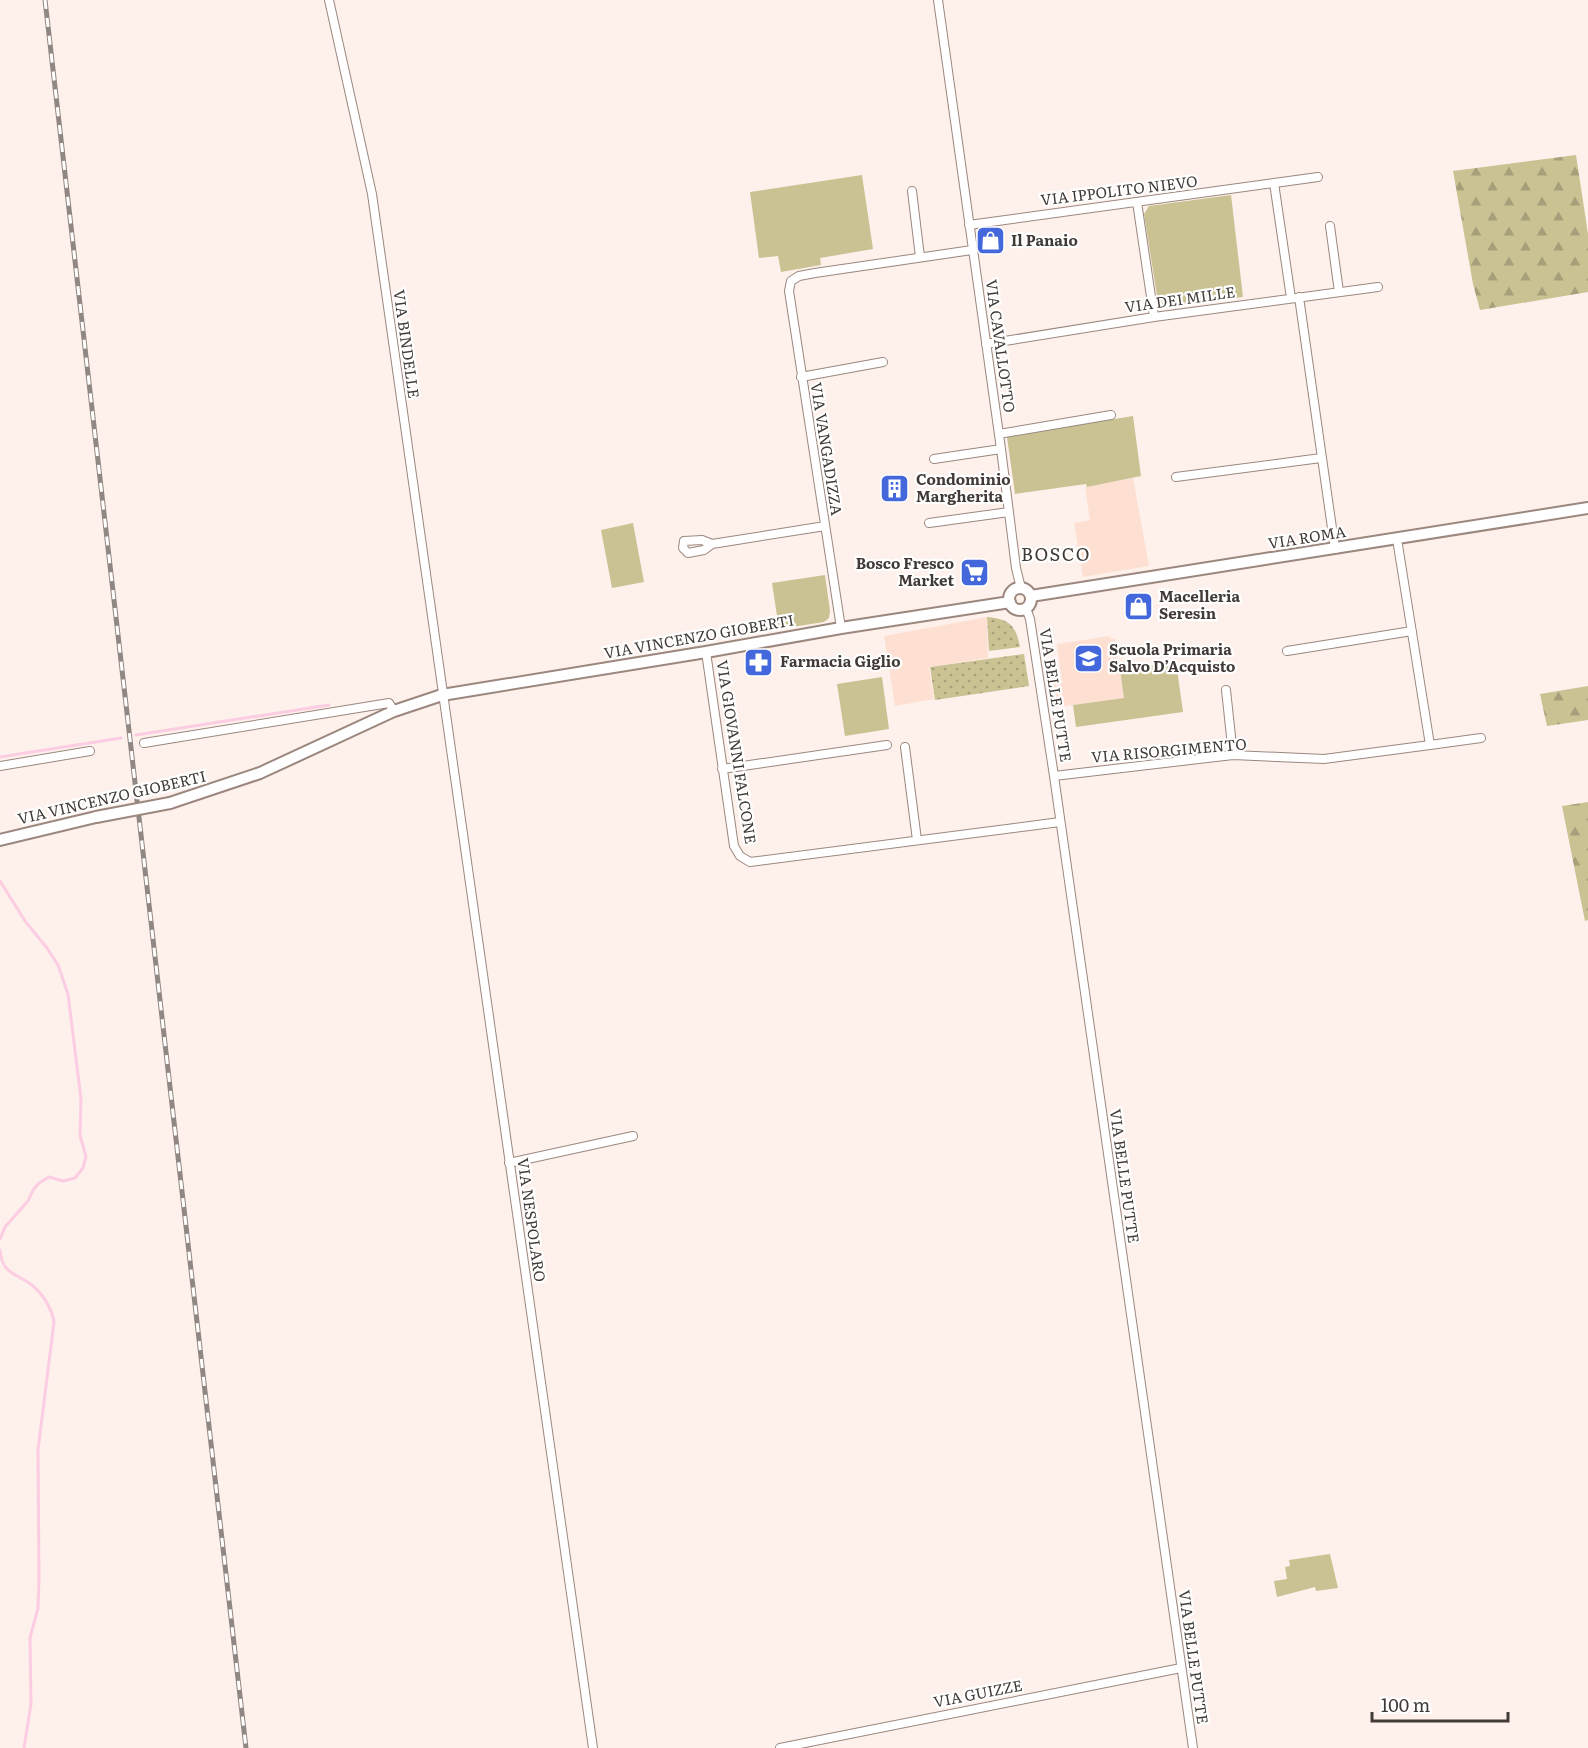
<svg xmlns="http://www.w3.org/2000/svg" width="1588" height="1748" viewBox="0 0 1588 1748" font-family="Literata,serif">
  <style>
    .built { fill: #fee0d3 }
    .grass { fill: url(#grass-dots) }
    .forest { fill: url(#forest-firs) }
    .green { fill: #cac293 }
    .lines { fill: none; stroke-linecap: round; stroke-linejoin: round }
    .stream { stroke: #fccde2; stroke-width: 3 }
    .street-casing { stroke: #9b877e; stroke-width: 10 }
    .secondary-casing { stroke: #9b877e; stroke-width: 14 }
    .street { stroke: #fff; stroke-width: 8 }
    .secondary { stroke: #fff; stroke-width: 10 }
    .rail-casing { stroke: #918782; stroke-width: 5 }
    .rail { stroke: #fff; stroke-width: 3; stroke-dasharray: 9; stroke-linecap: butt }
    .secondary-bridge-casing { stroke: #9b877e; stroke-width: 14; stroke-linecap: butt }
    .secondary-bridge { stroke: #fff; stroke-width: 10 }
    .labels { text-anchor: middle; stroke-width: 4.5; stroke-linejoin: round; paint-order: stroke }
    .street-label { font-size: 15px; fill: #423a36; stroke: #fff }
    .poi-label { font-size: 15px; font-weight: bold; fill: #423a36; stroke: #fff; text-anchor: start }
    .quarter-label { font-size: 18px; letter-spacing: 1.5px; fill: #423a36; stroke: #fff }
  </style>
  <defs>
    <pattern id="grass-dots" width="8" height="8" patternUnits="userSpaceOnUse" patternTransform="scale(1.5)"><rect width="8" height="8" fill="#cac293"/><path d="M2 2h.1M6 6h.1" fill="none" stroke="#a69f79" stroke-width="1.8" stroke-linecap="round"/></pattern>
    <pattern id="forest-firs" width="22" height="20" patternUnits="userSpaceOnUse" patternTransform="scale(1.5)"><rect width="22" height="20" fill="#cac293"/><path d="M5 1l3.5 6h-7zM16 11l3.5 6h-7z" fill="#a69f79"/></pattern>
  </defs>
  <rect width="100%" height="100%" fill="#fef0eb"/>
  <path class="built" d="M1133,478L1149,566L1083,577L1074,523L1090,520L1085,487Z
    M987,617L988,658L929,667L934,699L895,706L884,636Z
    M1110,636V639L1115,638L1124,698L1052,708L1049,685L1062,683L1057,644Z"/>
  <path class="grass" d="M987,617C1009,619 1016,625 1020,647L989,651Z
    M1024,654L1029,686L935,700L930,667Z"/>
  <path class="forest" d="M1576,155L1588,234V292L1480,310L1473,284L1453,171Z
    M1588,686V720L1547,726L1540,694Z
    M1588,802V920L1585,921L1562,806Z"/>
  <path class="green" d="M862,175L873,249L820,258L821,265L781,272L778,256L759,258L750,192Z
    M1231,195L1243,297L1164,307L1158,302L1144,214L1149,206Z
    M1133,416L1141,476L1087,487L1086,484L1015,494L1007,437Z
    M633,523L644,582L612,588L601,530Z
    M825,575L830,611L829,618L824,622L779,629L772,583Z
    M1176,662L1183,712L1076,727L1073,705L1124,698L1120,670Z
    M882,677L889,729L845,736L837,684Z
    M1330,1554L1338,1588L1316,1591L1315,1587L1277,1597L1274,1581L1287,1579L1285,1567L1290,1566L1289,1560Z"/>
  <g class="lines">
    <path class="stream" d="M136,735L329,705
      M0,757L121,738
      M0,881L25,921L47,948L58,965L68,994L81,1099L80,1135L86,1157L83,1168L75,1178L63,1181L49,1177L39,1183L33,1190L28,1201L5,1227L0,1239
      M0,1250C2,1275 17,1273 33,1286C43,1294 52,1309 54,1322L38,1450L39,1579L38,1608L30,1638L31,1704L24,1748"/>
    <defs>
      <path id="street" d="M329,0L372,194L593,1748
        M938,0L1001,449L1016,568L1021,588
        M1274,183L1291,298
        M912,191L920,257
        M1137,202L1154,317
        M969,225L1318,177
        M1330,226L1339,292
        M1299,297L1335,549
        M986,344L1154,317L1378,287
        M801,377L883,362
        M999,434L1111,415
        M934,459L1001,449
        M1176,477L1321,458
        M929,523L1009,512
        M712,544L704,550L688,553L683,548L684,541L702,540L712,544L825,526
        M1026,608L1030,619L1054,776L1193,1748
        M841,628L789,291L791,281L799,276L815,273L972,250
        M1287,651L1412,631
        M706,652L734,846L740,856L750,862L1060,822
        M1226,690L1233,755
        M144,743L389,703L394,711
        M1430,745L1481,738
        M905,747L917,840
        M0,766L90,751
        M722,769L887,745
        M1054,776L1233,755L1324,759L1430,745L1397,539
        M509,1163L633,1136
        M780,1748L1181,1668"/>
      <path id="secondary" d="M1009 599a11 11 0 1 1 22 0a11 11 0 1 1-22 0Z
        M1031,596L1588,508
        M170,803L260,773L394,711L442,695L706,652L841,628L1010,602
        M0,840L96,817"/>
    </defs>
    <use href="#street" class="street-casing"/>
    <use href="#secondary" class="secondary-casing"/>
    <use href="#street" class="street"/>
    <use href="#secondary" class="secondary"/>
    <defs>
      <path id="rail" d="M45,0L246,1748"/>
    </defs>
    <use href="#rail" class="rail-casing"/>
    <use href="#rail" class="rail"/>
    <defs>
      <path id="secondary-bridge" d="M96,817L170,803"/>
    </defs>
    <use href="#secondary-bridge" class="secondary-bridge-casing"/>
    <use href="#secondary-bridge" class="secondary-bridge"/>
  </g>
  <defs>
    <symbol id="shop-square" viewBox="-11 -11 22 22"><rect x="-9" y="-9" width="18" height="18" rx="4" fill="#4468db" stroke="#fff"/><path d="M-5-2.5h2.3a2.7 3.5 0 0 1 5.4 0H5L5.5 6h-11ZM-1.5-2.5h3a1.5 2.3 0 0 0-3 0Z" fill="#fff"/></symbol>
    <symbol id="building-square" viewBox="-11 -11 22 22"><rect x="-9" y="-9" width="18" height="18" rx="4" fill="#4468db" stroke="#fff"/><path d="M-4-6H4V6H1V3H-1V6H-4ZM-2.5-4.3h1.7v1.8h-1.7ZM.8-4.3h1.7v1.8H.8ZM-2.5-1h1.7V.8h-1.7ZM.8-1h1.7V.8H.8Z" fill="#fff"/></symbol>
    <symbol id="supermarket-square" viewBox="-11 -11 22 22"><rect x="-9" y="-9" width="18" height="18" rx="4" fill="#4468db" stroke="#fff"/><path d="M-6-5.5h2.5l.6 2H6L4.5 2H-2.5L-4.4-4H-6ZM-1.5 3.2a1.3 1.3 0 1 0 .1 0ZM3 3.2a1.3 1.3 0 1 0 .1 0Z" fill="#fff"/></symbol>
    <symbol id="school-square" viewBox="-11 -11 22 22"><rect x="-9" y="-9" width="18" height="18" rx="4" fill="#4468db" stroke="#fff"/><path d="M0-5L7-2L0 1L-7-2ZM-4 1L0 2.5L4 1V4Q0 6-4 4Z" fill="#fff"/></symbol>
    <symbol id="pharmacy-square" viewBox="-11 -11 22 22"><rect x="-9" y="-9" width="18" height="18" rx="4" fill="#4468db" stroke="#fff"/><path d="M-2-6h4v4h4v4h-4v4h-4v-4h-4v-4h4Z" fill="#fff"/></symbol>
  </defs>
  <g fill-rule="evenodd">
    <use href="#shop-square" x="974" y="224" width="33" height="33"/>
    <use href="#building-square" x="878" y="472" width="33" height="33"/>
    <use href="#supermarket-square" x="958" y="556" width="33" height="33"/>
    <use href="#shop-square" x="1122" y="590" width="33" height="33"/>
    <use href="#school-square" x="1072" y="642" width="33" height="33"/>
    <use href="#pharmacy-square" x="742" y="646" width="33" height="33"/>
  </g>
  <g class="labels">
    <g class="street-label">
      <text transform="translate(1119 191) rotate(-7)" y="5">VIA IPPOLITO NIEVO</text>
      <text transform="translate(1180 300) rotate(-8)" y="5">VIA DEI MILLE</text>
      <text transform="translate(406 344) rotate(82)" y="5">VIA BINDELLE</text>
      <text transform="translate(1000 346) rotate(82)" y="5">VIA CAVALLOTTO</text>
      <text transform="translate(826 449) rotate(81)" y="5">VIA VANGADIZZA</text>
      <text transform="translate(1307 538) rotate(-9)" y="5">VIA ROMA</text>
      <text transform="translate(699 637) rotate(-10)" y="5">VIA VINCENZO GIOBERTI</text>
      <text transform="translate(1055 695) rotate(81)" y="5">VIA BELLE PUTTE</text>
      <text transform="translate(1169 751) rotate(-5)" y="5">VIA RISORGIMENTO</text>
      <text transform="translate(736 752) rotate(81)" y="5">VIA GIOVANNI FALCONE</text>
      <text transform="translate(112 798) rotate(-13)" y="5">VIA VINCENZO GIOBERTI</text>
      <text transform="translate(1124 1176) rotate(82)" y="5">VIA BELLE PUTTE</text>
      <text transform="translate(531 1220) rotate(82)" y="5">VIA NESPOLARO</text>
      <text transform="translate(1193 1657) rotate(82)" y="5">VIA BELLE PUTTE</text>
      <text transform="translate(978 1694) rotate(-11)" y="5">VIA GUIZZE</text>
    </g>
    <g class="poi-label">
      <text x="1011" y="246">Il Panaio</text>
      <text x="916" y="485">Condominio<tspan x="916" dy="17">Margherita</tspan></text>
      <text x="954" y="569" text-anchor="end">Bosco Fresco<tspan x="954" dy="17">Market</tspan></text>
      <text x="1159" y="602">Macelleria<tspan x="1159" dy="17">Seresin</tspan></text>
      <text x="1109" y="655">Scuola Primaria<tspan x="1109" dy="17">Salvo D’Acquisto</tspan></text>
      <text x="780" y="667">Farmacia Giglio</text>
    </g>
    <g class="quarter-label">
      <text x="1056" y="561">BOSCO</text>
    </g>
  </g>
  <path d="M1372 1712v9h136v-9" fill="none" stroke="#423a36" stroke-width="3"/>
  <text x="1381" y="1712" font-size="18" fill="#423a36" stroke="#ffffff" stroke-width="4.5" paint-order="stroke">100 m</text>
</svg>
